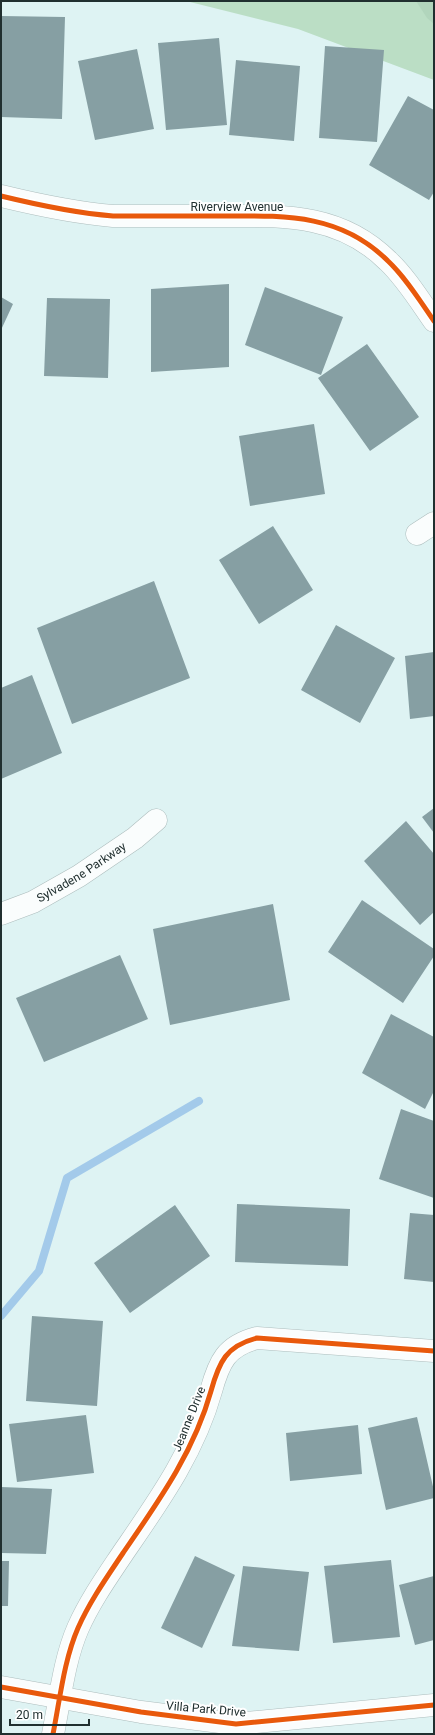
<svg xmlns="http://www.w3.org/2000/svg" width="435" height="1735" viewBox="0 0 435 1735" font-family="Roboto,sans-serif">
  <style>
    .green { fill: #bbdec5 }
    .forest { fill: #b1d5bc }
    .lines { fill: none; stroke-linecap: round; stroke-linejoin: round }
    .stream { stroke: #a3caea; stroke-width: 8 }
    .building { fill: #869fa3 }
    .minor-casing { stroke: #adbdbd; stroke-width: 23 }
    .minor { stroke: #fafdfd; stroke-width: 22 }
    .cycleway-casing { stroke: #fff; stroke-width: 8 }
    .cycleway { stroke: #e8590c; stroke-width: 5 }
    .labels { text-anchor: middle; stroke-width: 4; stroke-linejoin: round; paint-order: stroke }
    .street-label { font-size: 12px; fill: #202f2f; stroke: #fff }
  </style>
  <rect width="100%" height="100%" fill="#def3f3"/>
  <path class="green" d="M186,1H434V80L298,29Z"/>
  <path class="forest" d="M416,1H434V24L427,18Z"/>
  <g class="lines">
    <path class="stream" d="M1,1316L39,1271L67,1178L199,1101"/>
  </g>
  <path class="building" d="M1,16L65,17L62,119L1,117Z
    M219,38L227,125L166,130L158,43Z
    M325,46L384,50L377,142L319,138Z
    M137,49L154,129L95,140L78,61Z
    M236,60L300,66L294,141L229,135Z
    M408,96L434,110V192L429,200L369,165Z
    M229,284V367L151,372V289Z
    M265,287L343,317L321,375L245,345Z
    M1,297L13,304L1,330Z
    M47,298L110,299L108,378L44,376Z
    M367,344L419,417L370,451L318,378Z
    M314,424L325,494L250,506L239,436Z
    M273,526L313,590L259,624L219,560Z
    M154,581L190,678L72,724L37,628Z
    M336,625L395,658L360,723L301,690Z
    M434,652V716L410,719L405,656Z
    M32,675L62,753L1,779V688Z
    M434,808V833L422,817Z
    M406,821L434,854V912L420,925L364,861Z
    M362,900L434,949V956L403,1003L328,952Z
    M273,904L290,1000L170,1025L153,929Z
    M120,955L148,1019L44,1062L16,998Z
    M391,1014L434,1037V1091L425,1109L362,1073Z
    M401,1109L434,1121V1198L379,1179Z
    M237,1204L350,1209L348,1266L235,1262Z
    M175,1205L210,1256L130,1313L94,1263Z
    M410,1213L434,1215V1282L404,1279Z
    M32,1316L103,1321L97,1406L26,1401Z
    M86,1415L94,1473L17,1482L9,1424Z
    M417,1417L434,1491V1498L386,1510L368,1428Z
    M358,1425L362,1474L290,1481L286,1433Z
    M1,1487L52,1489L46,1554L1,1553Z
    M195,1556L235,1575L202,1648L161,1628Z
    M391,1560L400,1637L333,1643L324,1566Z
    M1,1561H9L8,1606H1Z
    M243,1566L309,1572L299,1651L232,1646Z
    M434,1576V1640L415,1645L399,1585Z"/>
  <g class="lines">
    <defs>
      <g id="minor">
        <path d="M1,196C38,205 75,213 113,216C146,216 180,216 214,216C278,216 338,211 388,261C406,278 420,301 434,321"/>
        <path d="M417,534L434,523"/>
        <path id="s1" d="M1,914L33,902L79,876L135,838L156,820"/>
        <path d="M1,1687L141,1712L236,1724L434,1705"/>
        <path d="M53,1734C60,1699 64,1660 78,1628C90,1601 107,1577 123,1553C158,1502 194,1452 211,1391C219,1362 226,1346 257,1338L434,1351"/>
      </g>
    </defs>
    <use href="#minor" class="minor-casing"/>
    <use href="#minor" class="minor"/>
    <defs>
      <path id="cycleway" d="M1,196C38,205 75,213 113,216C146,216 180,216 214,216C278,216 338,211 388,261C406,278 420,301 434,321
        M1,1687L141,1712L236,1724L434,1705
        M53,1734C60,1699 64,1660 78,1628C90,1601 107,1577 123,1553C158,1502 194,1452 211,1391C219,1362 226,1346 257,1338L434,1351"/>
    </defs>
    <use href="#cycleway" class="cycleway-casing"/>
    <use href="#cycleway" class="cycleway"/>
  </g>
  <g class="labels">
    <g class="street-label">
      <text x="237" y="211">Riverview Avenue</text>
      <text dy="4" stroke="none"><textPath href="#s1" startOffset="91">Sylvadene Parkway</textPath></text>
      <text transform="translate(189 1419) rotate(-68)" y="4">Jeanne Drive</text>
      <text transform="translate(206 1709) rotate(5)" y="4">Villa Park Drive</text>
    </g>
  </g>
  <rect width="435" height="1735" fill="none" stroke="#202f2f" stroke-width="4"/>
  <path d="M10 1719v6h79v-6" fill="none" stroke="#202f2f" stroke-width="2"/>
  <text x="16" y="1719" font-size="12" fill="#202f2f" stroke="#ffffff" stroke-width="3" paint-order="stroke">20 m</text>
</svg>
